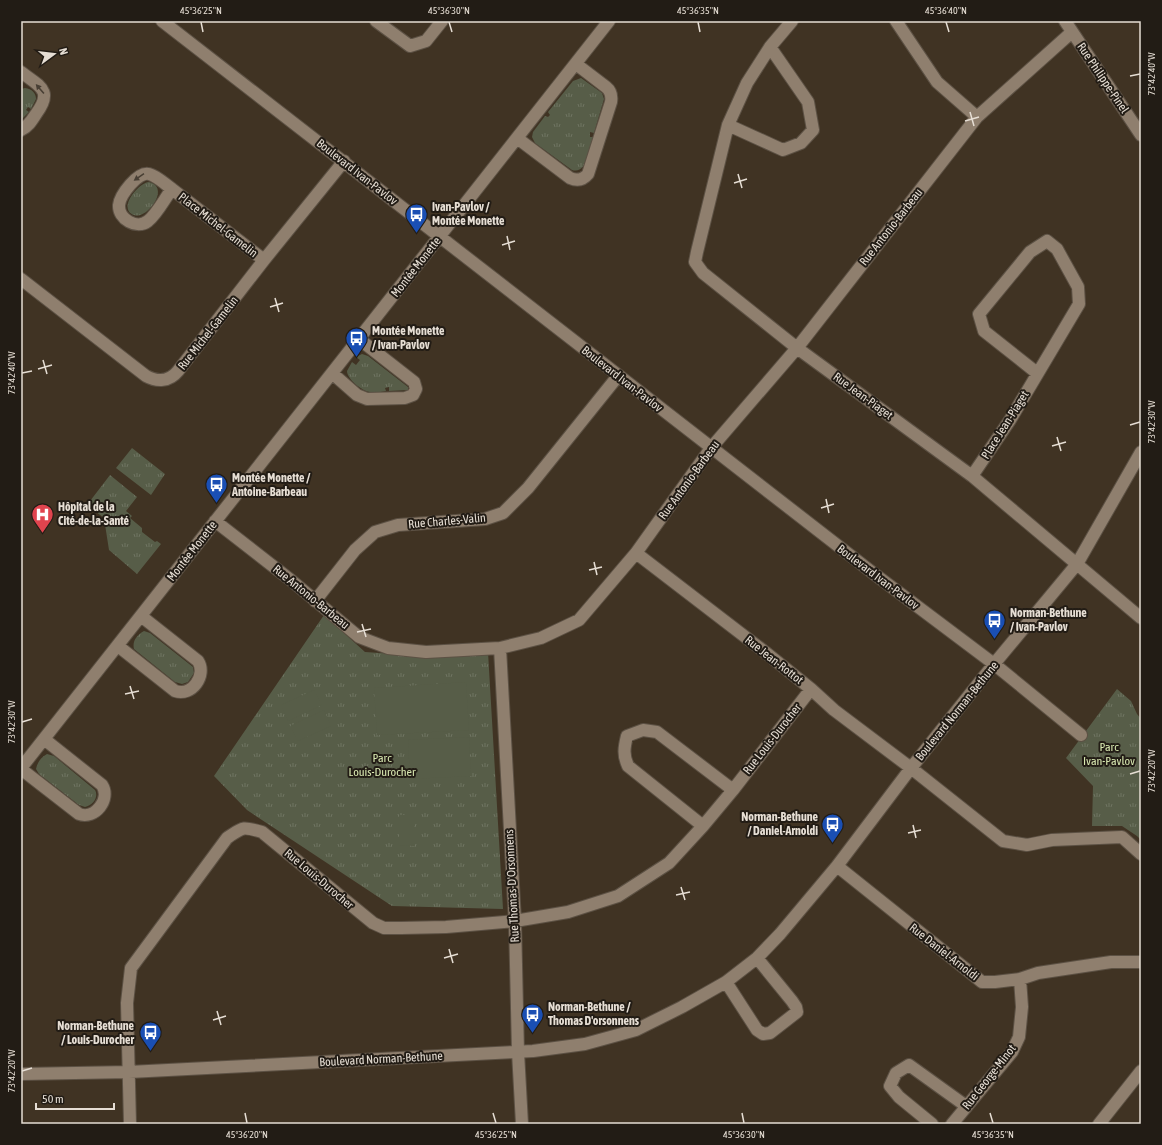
<svg xmlns="http://www.w3.org/2000/svg" width="1162" height="1145" viewBox="0 0 1162 1145" font-family="'Asap Condensed',sans-serif">
  <style>
    .grass { fill: url(#grass-tufts) }
    .garden { fill: #575d48 }
    .lines { fill: none; stroke-linecap: round; stroke-linejoin: round }
    .street-casing { stroke: #5c5144; stroke-width: 14 }
    .street { stroke: #8f7f6e; stroke-width: 12 }
    .oneway { fill: #483f34 }
    .ticks { fill: none; stroke: #e6ded4; stroke-width: 1.5 }
    .labels { text-anchor: middle; stroke-width: 4; stroke-linejoin: round; paint-order: stroke }
    .street-label { font-size: 12px; fill: #e6ded4; stroke: #221c15 }
    .poi-label { font-size: 12px; font-weight: bold; fill: #e6ded4; stroke: #221c15; text-anchor: start }
    .park-label { font-size: 12px; fill: #daeab2; stroke: #221c15 }
    .neatline { fill: none; stroke: #e6ded4; stroke-width: 1.5 }
    .ticks-label { font-size: 10px; text-anchor: middle; fill: #e6ded4 }
  </style>
  <defs>
    <pattern id="grass-tufts" width="24" height="20" patternUnits="userSpaceOnUse"><rect width="24" height="20" fill="#575d48"/><path d="M3 7l-1-3M5 7V3M7 7l1-3M15 17l-1-3M17 17v-4M19 17l1-3" fill="none" stroke="#6f7462"/></pattern>
  </defs>
  <rect width="100%" height="100%" fill="#403323"/>
  <path class="grass" d="M581,78L602,93L604,99L594,133L590,132V137H593C590,148 587,175 572,170L535,143L532,137L533,132L545,116L548,117L550,115L548,112L573,81Z
    M25,88C32,89 36,93 36,99L31,109L28,107L26,110L29,112L21,120V89Z
    M149,182C171,187 147,220 134,215C117,209 138,183 149,182Z
    M362,354L368,356L408,387V390L389,391V387L385,388L386,391C381,392 375,393 370,392C362,391 347,379 347,371L352,362L356,365L360,360L356,357Z
    M132,448L165,474L151,495L116,468Z
    M110,475L137,497L126,511L132,516L130,518L142,528V532L155,542L157,541L161,544L137,574L109,550L104,518L87,505Z
    M324,615L365,652L425,656L488,652L503,909L392,906L247,810L214,776Z
    M144,631L150,633L193,667L194,673L188,682L182,684L175,682L134,649C132,641 137,635 144,631Z
    M1117,689L1131,701L1137,714L1141,719V840L1137,836L1122,826H1092L1093,786L1066,758Z
    M47,754L54,756L95,790C99,797 93,805 85,807L79,805L39,774L36,769C37,763 41,757 47,754Z"/>
  <path class="garden" d="M466,682L469,730L377,735L374,688Z
    M314,690L322,705L288,721L281,705Z
    M324,710L331,726L298,741L290,726Z
    M469,737L471,776L410,779L408,740Z
    M399,815H414V846L399,845Z"/>
  <g class="lines">
    <defs>
      <path id="street" d="M162,21L873,573L994,664L1081,735
        M376,21L410,46L426,41L442,21
        M792,21L770,47L747,83L728,125L697,252L695,262L703,273L797,348L972,476L1141,618
        M896,21L937,82L977,117
        M1065,21L1141,135
        M21,72C39,86 54,90 36,114C32,120 28,127 21,130
        M728,125L783,150L801,143L813,130L808,102L770,47
        M517,138L570,178C577,181 583,180 588,174L611,102C612,96 611,91 606,87L576,64
        M172,189C165,198 157,214 148,221C137,230 118,219 119,205C120,195 138,171 149,174C157,176 165,184 172,189L264,260
        M21,279L146,376C157,382 169,382 178,371L264,260L344,161
        M332,373L357,395L367,399L405,398L413,395L416,389L414,382L359,339
        M972,476L1010,420L1079,304L1078,287L1057,249L1047,241L1030,252L979,314L984,331L1037,373
        M215,521L292,581L359,637L388,648L426,652L500,648L541,638L579,620L636,553L711,448L797,348L977,117L1072,32
        M636,553L765,652L811,689L834,710L911,768L1003,841L1027,845L1052,840L1122,837L1141,854
        M315,601L355,550L375,532L398,525L485,519L503,513L528,488L618,376
        M118,646L175,691C192,697 207,675 198,661L141,616
        M500,648L515,921L518,1052L522,1124
        M21,768L609,21
        M21,769L79,814C95,820 111,799 102,785L44,739
        M703,826L628,766C623,755 624,748 627,736L643,730L657,732L733,790
        M837,866L982,982H995L1020,979L1038,973L1111,962H1141
        M726,982L757,1030L763,1034L770,1033L797,1012L796,1007L792,1001L757,958
        M21,1074L129,1072L533,1051L585,1044L636,1030L682,1007L726,982L757,958L780,934L837,866L911,768L994,664L1077,564L1141,452
        M130,1124L127,1003L131,968L227,838C243,827 242,826 262,832L373,923L384,928H401L446,927L515,921L568,912L618,896L669,863L703,826L733,790L811,689
        M932,1124L899,1097L890,1086L896,1073L909,1065L966,1106
        M952,1124L1012,1052L1019,1037L1022,1007L1020,979
        M1099,1124L1141,1071"/>
    </defs>
    <use href="#street" class="street-casing"/>
    <use href="#street" class="street"/>
  </g>
  <defs><path id="oneway-solid" d="M-6-.8H1V-3.2L6.5 0L1 3.2V.8H-6Z"/></defs>
  <g class="oneway">
    <use href="#oneway-solid" transform="translate(40 89) rotate(-131)"/>
    <use href="#oneway-solid" transform="translate(139 177) rotate(146)"/>
  </g>
  <path class="ticks" d="M201,22L203,32M449,22L452,32M698,22L700,32M946,22L949,32M1130,76L1140,74M970,112L974,126M965,121L979,117M738,174L742,188M734,183L747,179M507,236L510,250M502,245L515,241M275,298L279,312M270,307L283,303M43,360L47,374M38,369L52,365M22,373L32,371M1130,425L1140,422M1057,437L1061,451M1052,446L1066,442M826,499L829,513M821,508L834,504M594,562L597,575M589,570L602,567M362,624L366,637M357,632L371,629M130,686L134,699M125,694L139,691M22,722L32,719M1130,774L1140,771M913,825L916,838M908,833L921,830M681,887L685,900M676,895L690,892M449,949L453,963M444,958L458,954M217,1011L221,1025M213,1020L226,1016M22,1071L32,1068M245,1113L247,1123M493,1113L496,1123M742,1113L744,1123M990,1113L993,1123"/>
  <defs>
    <symbol id="bus-pin" viewBox="-11 -11 22 30"><path d="M0 17L-7.5 6A9.5 9.5 0 1 1 7.5 6Z" fill="#1a4fb4" stroke="#221c15"/><path d="M-5-6H5V4H4V6H2V4H-2V6H-4V4H-5ZM-3.5-4V0h7V-4ZM-3.5 1.2v1.5H-2V1.2ZM2 1.2v1.5H3.5V1.2Z" fill="#fff"/></symbol>
    <symbol id="hospital-pin" viewBox="-11 -11 22 30"><path d="M0 17L-7.5 6A9.5 9.5 0 1 1 7.5 6Z" fill="#e0444e" stroke="#221c15"/><path d="M-5-5h3v3.5h4V-5h3V5h-3V1.5h-4V5h-3Z" fill="#fff"/></symbol>
  </defs>
  <g fill-rule="evenodd">
    <use href="#bus-pin" x="404" y="202" width="25" height="34"/>
    <use href="#bus-pin" x="344" y="326" width="25" height="34"/>
    <use href="#bus-pin" x="204" y="472" width="25" height="34"/>
    <use href="#hospital-pin" x="30" y="502" width="25" height="34"/>
    <use href="#bus-pin" x="982" y="608" width="25" height="34"/>
    <use href="#bus-pin" x="820" y="812" width="25" height="34"/>
    <use href="#bus-pin" x="520" y="1002" width="25" height="34"/>
    <use href="#bus-pin" x="138" y="1020" width="25" height="34"/>
  </g>
  <g class="labels">
    <g class="street-label">
      <text transform="translate(1103 78) rotate(56)" y="4">Rue Philippe-Pinel</text>
      <text transform="translate(357 172) rotate(38)" y="4">Boulevard Ivan-Pavlov</text>
      <text transform="translate(218 225) rotate(38)" y="4">Place Michel-Gamelin</text>
      <text transform="translate(891 227) rotate(-52)" y="4">Rue Antonio-Barbeau</text>
      <text transform="translate(416 267) rotate(-52)" y="4">Montée Monette</text>
      <text transform="translate(208 333) rotate(-52)" y="4">Rue Michel-Gamelin</text>
      <text transform="translate(622 379) rotate(38)" y="4">Boulevard Ivan-Pavlov</text>
      <text transform="translate(863 396) rotate(36)" y="4">Rue Jean-Piaget</text>
      <text transform="translate(1005 425) rotate(-58)" y="4">Place Jean-Piaget</text>
      <text transform="translate(689 480) rotate(-54)" y="4">Rue Antonio-Barbeau</text>
      <text transform="translate(447 521) rotate(-5)" y="4">Rue Charles-Valin</text>
      <text transform="translate(192 551) rotate(-52)" y="4">Montée Monette</text>
      <text transform="translate(878 577) rotate(37)" y="4">Boulevard Ivan-Pavlov</text>
      <text transform="translate(311 597) rotate(39)" y="4">Rue Antonio-Barbeau</text>
      <text transform="translate(774 660) rotate(38)" y="4">Rue Jean-Rottot</text>
      <text transform="translate(957 711) rotate(-51)" y="4">Boulevard Norman-Bethune</text>
      <text transform="translate(772 739) rotate(-52)" y="4">Rue Louis-Durocher</text>
      <text transform="translate(319 879) rotate(40)" y="4">Rue Louis-Durocher</text>
      <text transform="translate(512 886) rotate(-93)" y="4">Rue Thomas-D'Orsonnens</text>
      <text transform="translate(944 952) rotate(38)" y="4">Rue Daniel-Arnoldi</text>
      <text transform="translate(381 1059) rotate(-3)" y="4">Boulevard Norman-Bethune</text>
      <text transform="translate(989 1077) rotate(-52)" y="4">Rue George-Minot</text>
    </g>
    <g class="poi-label">
      <text x="432" y="211">Ivan-Pavlov /<tspan x="432" dy="14">Montée Monette</tspan></text>
      <text x="372" y="335">Montée Monette<tspan x="372" dy="14">/ Ivan-Pavlov</tspan></text>
      <text x="232" y="482">Montée Monette /<tspan x="232" dy="14">Antoine-Barbeau</tspan></text>
      <text x="58" y="511">Hôpital de la<tspan x="58" dy="14">Cité-de-la-Santé</tspan></text>
      <text x="1010" y="617">Norman-Bethune<tspan x="1010" dy="14">/ Ivan-Pavlov</tspan></text>
      <text x="818" y="821" text-anchor="end">Norman-Bethune<tspan x="818" dy="14">/ Daniel-Arnoldi</tspan></text>
      <text x="548" y="1011">Norman-Bethune /<tspan x="548" dy="14">Thomas D'orsonnens</tspan></text>
      <text x="134" y="1030" text-anchor="end">Norman-Bethune<tspan x="134" dy="14">/ Louis-Durocher</tspan></text>
    </g>
    <g class="park-label">
      <text x="1109" y="751">Parc<tspan x="1109" dy="14">Ivan-Pavlov</tspan></text>
      <text x="382" y="762">Parc<tspan x="382" dy="14">Louis-Durocher</tspan></text>
    </g>
  </g>
  <rect width="1162" height="1145" fill="none" stroke="#221c15" stroke-width="44"/>
  <g transform="translate(54 54) rotate(75)" stroke="#221c15" stroke-width="3" paint-order="stroke">
  <path d="M0-3L7 15L0 10L-7 15Z" fill="#e6ded4"/>
  <text y="-6" font-size="11" font-weight="bold" text-anchor="middle" fill="#e6ded4">N</text>
  </g>
  <path d="M36 1103v6h78v-6" fill="none" stroke="#e6ded4" stroke-width="2"/>
  <text x="42" y="1103" font-size="12" fill="#e6ded4" stroke="#221c15" stroke-width="3" paint-order="stroke">50 m</text>
  <rect x="22" y="22" width="1118" height="1101" class="neatline"/>
  <g class="ticks-label">
    <text x="201" y="14">45°36'25"N</text>
    <text x="449" y="14">45°36'30"N</text>
    <text x="698" y="14">45°36'35"N</text>
    <text x="946" y="14">45°36'40"N</text>
    <text transform="translate(1151 74) rotate(-90)" y="4">73°42'40"W</text>
    <text transform="translate(11 373) rotate(-90)" y="4">73°42'40"W</text>
    <text transform="translate(1151 422) rotate(-90)" y="4">73°42'30"W</text>
    <text transform="translate(11 722) rotate(-90)" y="4">73°42'30"W</text>
    <text transform="translate(1151 771) rotate(-90)" y="4">73°42'20"W</text>
    <text transform="translate(11 1071) rotate(-90)" y="4">73°42'20"W</text>
    <text x="247" y="1138">45°36'20"N</text>
    <text x="496" y="1138">45°36'25"N</text>
    <text x="744" y="1138">45°36'30"N</text>
    <text x="993" y="1138">45°36'35"N</text>
  </g>
</svg>
